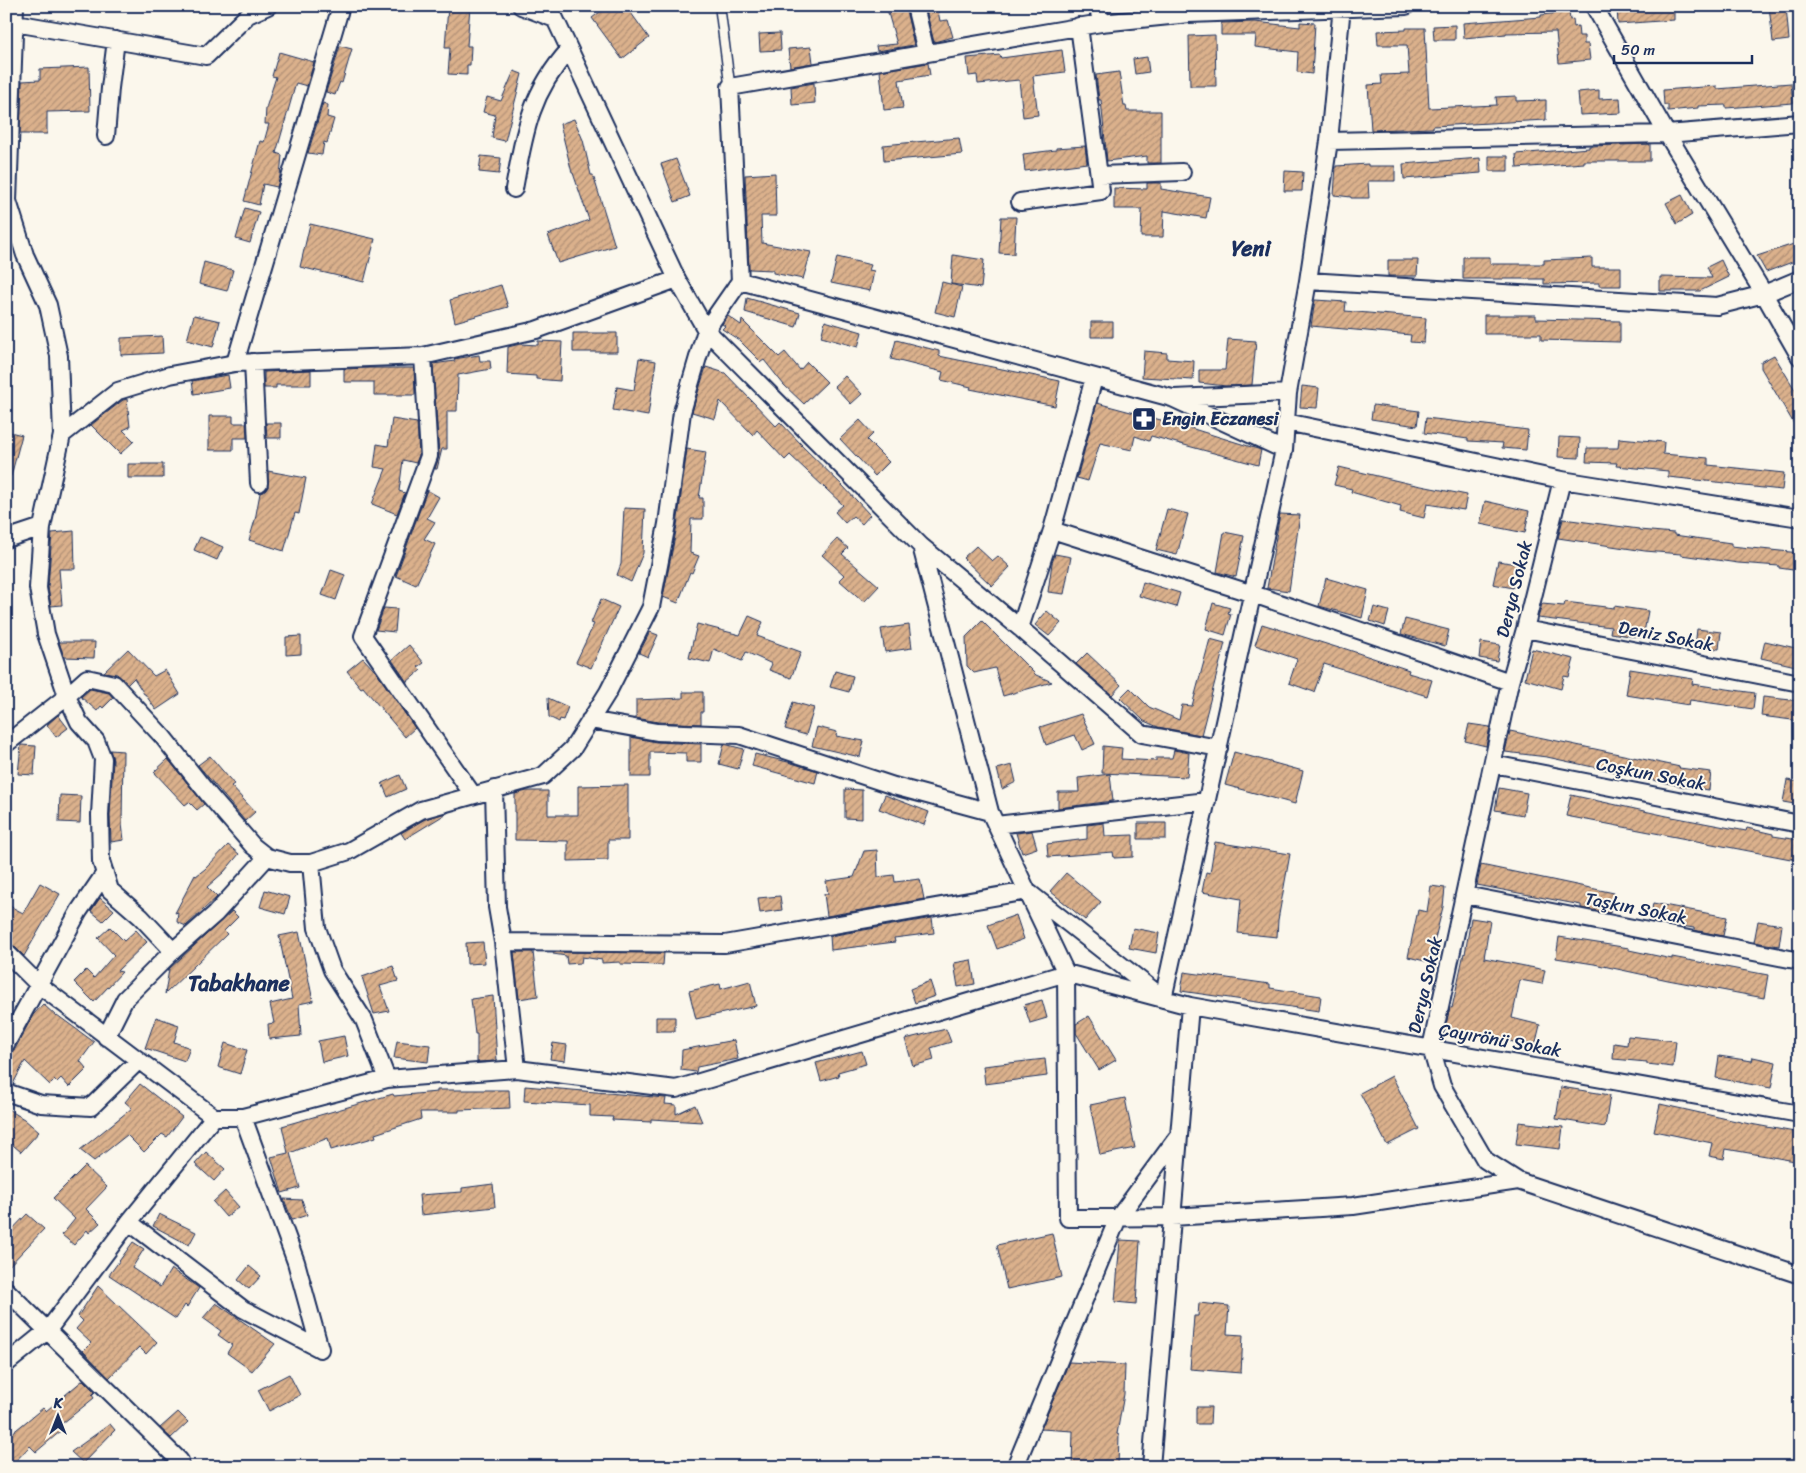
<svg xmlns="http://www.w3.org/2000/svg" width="1806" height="1473" viewBox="0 0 1806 1473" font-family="Sriracha,sans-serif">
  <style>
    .building { fill: url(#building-hatch); stroke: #1b2f5e }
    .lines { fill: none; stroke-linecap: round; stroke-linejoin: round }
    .service-casing { stroke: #1b2f5e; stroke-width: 12 }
    .minor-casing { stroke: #1b2f5e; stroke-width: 20 }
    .service { stroke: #fbf7ec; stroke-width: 9 }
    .minor { stroke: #fbf7ec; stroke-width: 16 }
    .labels { text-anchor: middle; stroke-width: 4; stroke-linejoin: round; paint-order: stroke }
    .poi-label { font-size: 18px; font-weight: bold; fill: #1b2f5e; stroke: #fbf7ec; text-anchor: start }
    .street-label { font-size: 18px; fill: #1b2f5e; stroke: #fbf7ec }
    .district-label { font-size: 22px; font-weight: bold; fill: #1b2f5e; stroke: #fbf7ec }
  </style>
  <defs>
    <pattern id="building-hatch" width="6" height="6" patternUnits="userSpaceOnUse" patternTransform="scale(1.25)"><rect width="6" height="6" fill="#dbb18c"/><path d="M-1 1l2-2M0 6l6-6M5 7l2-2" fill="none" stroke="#b19076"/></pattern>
  </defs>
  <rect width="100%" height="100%" fill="#fbf7ec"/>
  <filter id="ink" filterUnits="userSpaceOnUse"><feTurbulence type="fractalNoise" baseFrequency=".02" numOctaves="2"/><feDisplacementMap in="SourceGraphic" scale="10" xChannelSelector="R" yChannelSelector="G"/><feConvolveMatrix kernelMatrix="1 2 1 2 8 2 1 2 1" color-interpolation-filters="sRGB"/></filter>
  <g filter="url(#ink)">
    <path class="building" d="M448,6H470L467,46H471L470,65H467V75L448,74L450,48H445Z
      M608,6H626L649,38L622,59L592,18Z
      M886,6H905L914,45L877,51L876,46L897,44Z
      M925,6H937L940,21L948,20L953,37L934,42Z
      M1646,6H1674V20L1618,24L1617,8Z
      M1769,6H1786L1789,40L1773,42Z
      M1569,12L1570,20L1573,19L1574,27L1578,26L1579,36H1584V44H1588L1590,60L1559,63L1556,32L1506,33V34L1464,38L1463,23L1541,17V15Z
      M1255,22L1300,27V22L1315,23L1312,74L1297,72L1298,52L1255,47L1256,35H1221V23Z
      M1455,25V40H1434L1433,26Z
      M1406,28H1425L1429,108L1497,105L1496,97L1516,96V101L1546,100V120L1433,126V128L1371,130L1368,85L1382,84L1381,75L1409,74L1407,45H1378L1377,31L1406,30Z
      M780,33L781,50L760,51L759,34Z
      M1215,35L1216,86H1190L1189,36Z
      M340,46L352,49L342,83L340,82L335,95L326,92Z
      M811,47L813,63L790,67L788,49Z
      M1062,50L1065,72L1033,76L1038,115L1023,117L1019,80L978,84L977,75L969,76L967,58L1000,55L1001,58Z
      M279,52L314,62L307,86L296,83L276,153L282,155L280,176L277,187L263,184L259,205L244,201L260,141L264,142L269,124H265L266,108L276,77L272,76Z
      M1147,57L1149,72L1135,74L1133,59Z
      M928,63L930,75L899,80L903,108L884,110L880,71Z
      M89,67L90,111L47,112V134H20L22,81L40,80V69Z
      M514,71L522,74L505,141L492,138L495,115L483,112L487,97L501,101Z
      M1119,72L1124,106H1126L1127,111H1161V163H1147V156L1107,161L1101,100H1099L1096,75Z
      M814,83L815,103L792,105L791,87Z
      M1791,83L1793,103L1726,108V105L1698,106V108L1668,111V105H1664L1663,90L1717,86V89Z
      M1599,90V99L1620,98L1621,113L1580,115L1578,92Z
      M323,103L328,105L327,117L334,119L327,143L324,142L322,155L308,153Z
      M574,119L583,140L591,175H593L615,246L558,263L548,235L589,220L573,173H572L560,124Z
      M959,138L962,154L884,161L883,145Z
      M1650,144V161H1584V163L1517,168L1516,154L1589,148V146Z
      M1085,146L1087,163L1025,171L1023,154L1056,150V148Z
      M481,156L501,158L499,174L479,172Z
      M1489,156H1508V171H1489Z
      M1480,158L1481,173L1404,179L1403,164Z
      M676,159L690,196L675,202L661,164Z
      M1368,164V166H1395V181H1368L1369,198H1351V197L1334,195L1336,166Z
      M1285,171L1303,172L1302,191H1284Z
      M775,173L776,216H761L762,243L811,252L803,279L773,273V270L749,269L745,175Z
      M1147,183H1161V189L1210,197L1206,218L1164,211L1163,237H1141L1142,209H1114V188L1147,189Z
      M1682,195L1692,215L1677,224L1666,203Z
      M245,208L259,212L250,243L236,239Z
      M1001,217H1016L1014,254L999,253Z
      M310,224L375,239L364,282L300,267Z
      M1800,242V259L1766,272L1757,256Z
      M953,255L984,260L981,288L951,284Z
      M837,257L871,265L869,270L874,271L870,291L831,283Z
      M1463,257H1490V264H1544V260L1592,258V267H1621V286H1599V283L1544,284V279H1463Z
      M1388,260H1418L1417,276H1388Z
      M1721,260L1729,277L1700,291H1660V277L1712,278L1707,267Z
      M204,262L233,270L227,291L199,284Z
      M942,282L962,287L955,317L935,312Z
      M501,285L508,307L455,322L450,300Z
      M747,298L800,313L796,327L745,312Z
      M1315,300L1346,302L1345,311L1426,318L1424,343L1410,342L1411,335L1311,326Z
      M194,315L220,321L213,347L187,340Z
      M1484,315H1536V319L1620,321V342L1541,340V334H1484Z
      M728,316L741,325L742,320L779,357L785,352L800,370L807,362L827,382L804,404L784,385L764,360L761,362L739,340L722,329L725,326L722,324Z
      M825,321L862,332L858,347L821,337Z
      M1091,322H1113V337H1091Z
      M573,333H617V352H573Z
      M162,336L163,353L121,355V338Z
      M1228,339L1256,341L1252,385L1226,386L1199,383V370H1225Z
      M896,340L939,351V356L1060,381L1055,406L970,389L971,387L941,380L943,372L891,359Z
      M538,341L562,342L560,381L536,379V376L507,374L508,347L520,344L538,345Z
      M1144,351L1167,353V359L1194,361L1193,380L1142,377Z
      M479,355L480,361H490L491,369L458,375L457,411H447V449H442L437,469H435L439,455L433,364L455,361L454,359Z
      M1774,355L1800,398V434L1761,368V362Z
      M639,358L656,361L648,416L613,410L617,387L634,390Z
      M706,367L725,373L776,426L780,422L802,445H801L843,486L870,515L862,524L853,516L845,523L835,512L843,505L790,455L785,460L757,430L753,435L720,401L715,419L692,412Z
      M369,368H414L415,395H374V382H344V369Z
      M311,370V385H276V388H264V372Z
      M228,375L230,388L194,394L192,381Z
      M845,376L862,394L851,404L834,386Z
      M1302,386L1319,388L1317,408L1300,407Z
      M127,399L130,427L123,430L134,441L120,454L91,425L123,400Z
      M1097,403L1187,427L1261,450L1258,465L1151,436L1149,441L1135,436L1132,450L1100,443L1088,481L1077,478Z
      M1373,405L1419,411L1417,426L1371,419Z
      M209,416H233V423H246L247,438H233V450H209Z
      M1426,418L1528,430L1526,450L1502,448L1503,443L1468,441V439L1424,433Z
      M392,419L417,423L419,455L416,463L403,460L399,491L405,493L397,514L372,504L386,469L374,467L377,444L388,446Z
      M860,420L873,434L867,440L889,462L875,476L840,439Z
      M266,423H281V438H267Z
      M6,431L22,435L11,476H6Z
      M1559,437L1580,438L1579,458L1558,457Z
      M1619,438L1664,442L1663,454L1708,458V465L1784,473L1782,490L1735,485V484L1668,477V471L1616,466L1617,463L1586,462L1587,448H1618Z
      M687,449L706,452L699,498H703V519H691L690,553L699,556L692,573L690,572L678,603L663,597L677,526Z
      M128,464H163V478H128Z
      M1339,467L1411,484L1467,495L1464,510L1427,504L1424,518L1400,512L1401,506L1351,492L1352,489L1334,485Z
      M268,471L306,478L299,514L295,513L284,551L249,540L255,520L260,493L265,491L268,487Z
      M427,490L439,497L427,518L435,522L424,539L435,544L416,585L396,576Z
      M1485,501L1529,511L1525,533L1480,524Z
      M624,508L645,509L643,553L631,582L617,575L621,564Z
      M1167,509L1188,514L1177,555L1156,550Z
      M1280,514L1300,515L1289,591L1267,588Z
      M1563,519L1639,529V530L1674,533V535L1731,543V546L1800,553V571L1779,568V566L1738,563L1681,555V554L1645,551L1558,538Z
      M74,531L75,569H59L62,605L51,606L48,587L52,533Z
      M1224,532L1244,536L1236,577L1217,572Z
      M200,537L223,547L217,560L194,550Z
      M837,539L848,548L842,554L879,586L864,602L839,580L844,575L822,555Z
      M976,546L992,561L998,556L1010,567L992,586L963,558Z
      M1055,554L1071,557L1064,594L1048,592L1052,563Z
      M1498,561L1517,564L1513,588L1493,584Z
      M331,570L345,575L336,600L322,595Z
      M1326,578L1368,590L1362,618L1319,606Z
      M1143,582L1180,593L1176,607L1139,596Z
      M601,599L619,607L591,668L576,662L594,624L591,623Z
      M1565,602L1614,608V606L1648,611L1643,638L1610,633L1611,627L1538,618L1542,604L1564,606Z
      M1213,603L1230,608L1228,613L1231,614L1225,635L1206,629Z
      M1374,607L1389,611L1385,626L1370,621Z
      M384,608L397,609L395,632L376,630Z
      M1047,611L1061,623L1049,636L1035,625Z
      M749,616L763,622L757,636L801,652L791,678L769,670L772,664L746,652L742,661L714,649L710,663L689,658L697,624L740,635Z
      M1405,619L1449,630L1445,646L1401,634Z
      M982,621L1036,675L1052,682L1003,696L995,668L974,673L967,666L966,637Z
      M1262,624L1339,648L1340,647L1409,670L1408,673L1432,680L1427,696L1324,664L1314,692L1289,683L1297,659L1255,645Z
      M909,625L912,648L885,652L881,629Z
      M1697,629L1721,632L1719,649L1695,647Z
      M650,632L658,635L648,657L639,653Z
      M301,636V654L286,655V637Z
      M1210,639L1225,643L1201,735L1158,727L1144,721L1120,698L1130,688L1149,707L1179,720L1182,705L1192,706Z
      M1765,641L1800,649V667L1761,658Z
      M59,642H95L94,658L64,657Z
      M1481,642L1500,645L1497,661L1479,658Z
      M409,645L424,663L418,667L421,670L407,682L392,660Z
      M128,649L154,676L165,670L180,694L156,710L145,694H144L134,678L128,684L117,674L104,672Z
      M1532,649L1574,659L1569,677L1564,676L1561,689L1525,679Z
      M1087,653L1121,685L1112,695L1076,664Z
      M363,658L376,672L415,728L405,737L363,687L361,688L347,671Z
      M1630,669L1693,679L1692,684L1755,693L1753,709L1690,700L1689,705L1626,695Z
      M835,671L853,676L849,692L830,687Z
      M90,689L109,693L113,698L103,708L101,706L97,711L81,697Z
      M683,692H703V712H701V724L658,722L636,718V700L683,698Z
      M1763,697L1800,701V721L1761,716Z
      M548,698L568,707L563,720L560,719L559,722L549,717Z
      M793,702L814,708L806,735L785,729Z
      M1081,714L1095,744L1082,750L1075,735L1046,745L1040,727Z
      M58,715L68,728L56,737L47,725Z
      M1469,724L1490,727L1486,746L1465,741Z
      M817,727L837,732L836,736L864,741L860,757L812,746Z
      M1510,731L1680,767L1679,768L1711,772L1709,790L1685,787L1547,757L1505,752Z
      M631,737L656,742L701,744V762H686V753L650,752V777H631Z
      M724,744L744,749L738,769L719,764Z
      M21,745L36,746L34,775L18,774Z
      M1103,746L1122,748L1121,759L1156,761V758H1172L1174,750L1189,753L1187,777L1102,773Z
      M110,750L123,751L122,824L124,840L111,842L110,815L113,760Z
      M1234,752L1303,771L1295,804L1225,785Z
      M755,754L788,762L818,771L815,783L752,766Z
      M210,756L234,784L231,786L255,812L245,821L198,765Z
      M168,759L204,804L197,810L189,802L185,805L154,772Z
      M1012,765L1016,782L1002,789L997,769Z
      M1110,774L1113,801L1058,808V792H1079L1078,778Z
      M400,775L406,789L388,797L382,783Z
      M1787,780L1800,782V805L1783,802Z
      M628,785V840H608V860L568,861V841L515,840V794L527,791H548V815H578V786Z
      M1499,788L1527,793L1523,815L1495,810Z
      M845,789L862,790V819L845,818Z
      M60,795L81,796L80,823L59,822Z
      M885,795L929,812L924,825L879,809Z
      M1571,795L1667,816L1746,831L1747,828L1773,834V836L1799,840L1796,860L1566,816Z
      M449,812L405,839L401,833L425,819Z
      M1104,823L1105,836L1133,835V857L1114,858L1113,852L1048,857L1047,844L1087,839V825Z
      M1138,823H1166V839H1138Z
      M1032,831L1037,848L1022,853L1016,833Z
      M1215,842L1290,854L1278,920L1277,937L1238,933L1241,899L1202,892L1206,872L1210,873Z
      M228,845L239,854L224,872L207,887L217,897L186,926L177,922L178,912L175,913L195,875L196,876L205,869Z
      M877,850L878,877L894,875L895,882L920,879L924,899L827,916L824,894H828L826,881L854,877L864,851Z
      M1481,865L1614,893L1610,913L1581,908V905L1477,885Z
      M1066,873L1101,902L1085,920L1050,891Z
      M40,883L60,894L24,956L13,945L6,942V904L23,913Z
      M1431,886L1445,888L1443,907L1429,962L1408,957L1418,910L1427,912Z
      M265,890L290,897L285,914L260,907Z
      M780,896L782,910L760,913L758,898Z
      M100,898L114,910L103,921L91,911Z
      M1653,903L1727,917L1723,936L1694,930V928L1650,921Z
      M232,911L238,917L224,931L227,934L165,994L169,969Z
      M1016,915L1024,939L997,949L988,925Z
      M932,918L934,933L894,938L895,942L831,950L830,936Z
      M1471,918L1490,921L1484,958L1545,970L1542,984L1520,980L1512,1018L1540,1025L1535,1046L1445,1029L1450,1007L1452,1008L1464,953L1465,954Z
      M1758,921L1782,925L1779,946L1754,942Z
      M110,927L124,941L136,930L147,942L117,971L122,972L94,1002L74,982L86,970L94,978L114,955L98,938Z
      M1133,928L1159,933L1156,953L1129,948Z
      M299,932L313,1001L299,1004L301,1036L269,1039L268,1024L274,1023L270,1004L292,999L279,936Z
      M1559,937L1629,948V950L1672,959V957L1768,975L1764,998L1668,980L1594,964L1556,958Z
      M483,942L485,963L467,964L466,943Z
      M514,952H533L538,996L519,999Z
      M553,952L664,953L663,965L620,964V962L602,963V960L582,957L581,963L567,964L566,956L553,954Z
      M971,960L975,984L958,987L954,963Z
      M393,966L398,981L380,986L389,1011L374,1014L362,977Z
      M1184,972L1270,984V988L1321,996L1319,1011L1181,991Z
      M750,981L756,1006L696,1019L689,991L720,984L721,989Z
      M930,981L935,996L915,1003L910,989Z
      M493,996L497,1061L477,1062V1034H475L471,999Z
      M1042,1000L1047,1018L1030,1023L1024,1005Z
      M43,1004L56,1016L57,1015L94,1042L80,1061L87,1069L69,1087L61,1078L57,1082L55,1080L50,1085L25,1061L13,1084L6,1082V1059L9,1053L15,1049L33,1015Z
      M1089,1016L1116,1060L1099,1070L1076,1033V1024Z
      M156,1017L179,1025L174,1042L190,1048L185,1061L145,1048Z
      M656,1017H675V1031H656Z
      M946,1029L951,1042L931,1048L934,1060L913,1066L905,1039Z
      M344,1036L348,1056L322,1062L318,1041Z
      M1628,1036L1676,1041L1673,1067L1647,1064V1062L1613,1059L1614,1043L1627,1045Z
      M734,1040L738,1059L697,1067L696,1072L681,1070L682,1050Z
      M397,1041L430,1045L428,1062L394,1058Z
      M225,1043L247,1050L240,1074L218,1067Z
      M553,1043L567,1045L565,1061L550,1059Z
      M862,1051L866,1064L838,1072L839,1076L821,1081L816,1063Z
      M1719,1056L1752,1061L1753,1057L1776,1062L1771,1088L1716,1078Z
      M1045,1059L1047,1076L985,1084L983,1066Z
      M1392,1076L1419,1129L1387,1145L1360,1093Z
      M140,1084L182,1117L167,1137L162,1134L144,1152L127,1135L94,1161L80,1150L132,1108L125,1102Z
      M525,1086L666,1098L665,1104L676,1105V1114L695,1105L702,1122L651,1119V1122L612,1120L613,1117L590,1116V1105L524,1101Z
      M1561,1087L1610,1095L1605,1127L1556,1119Z
      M437,1090H509L510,1108L459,1110V1112H420L421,1119L375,1134L376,1137L331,1150L328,1138L290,1153L300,1188L282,1193L271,1157L288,1153L282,1126L393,1094L394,1096L437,1092Z
      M1125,1098L1135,1148L1100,1155L1090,1105Z
      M1660,1104L1745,1123L1800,1133L1795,1161L1726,1149L1724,1159L1709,1156L1712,1143L1654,1131Z
      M6,1108L24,1119L39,1132L21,1152L6,1139Z
      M1519,1122L1563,1127L1560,1149L1516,1144Z
      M206,1152L225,1169L214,1181L195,1164Z
      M85,1166L107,1187L86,1209L100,1223L89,1233L87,1230L74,1245L62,1235L75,1219L53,1198Z
      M493,1184L495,1207L421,1215L419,1195L462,1192V1188Z
      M225,1191L239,1207L226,1217L213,1202Z
      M284,1199L302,1200L307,1215L292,1220Z
      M27,1214L44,1229L6,1269V1236Z
      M159,1214L196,1232L189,1245L153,1226Z
      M1052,1233L1062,1277L1007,1289L997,1245Z
      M1120,1240L1140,1241L1136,1304L1115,1302Z
      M133,1242L144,1249L132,1268L160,1287L171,1269L199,1288L187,1307L185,1305L176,1319L109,1275Z
      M249,1266L261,1276L249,1289L238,1280Z
      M98,1286L157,1342L146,1354L139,1347L109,1378L83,1351L91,1343L76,1329L83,1321L78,1316Z
      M216,1303L275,1344L252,1371L227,1353L232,1345L218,1335L221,1331L203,1318Z
      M1199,1303L1229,1306L1227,1334L1243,1335L1241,1373L1190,1369L1194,1316H1198Z
      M1069,1362L1125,1365L1124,1394L1117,1434L1119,1435L1118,1467H1072L1073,1431L1041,1429Z
      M289,1374L300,1395L269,1411L258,1390Z
      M83,1380L95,1392L92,1395L94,1398L58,1427L62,1430L36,1452L30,1446L10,1467H6V1438L43,1408L46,1411Z
      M1196,1407H1211L1210,1424H1196Z
      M178,1412L188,1422L171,1438L160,1428Z
      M110,1424L115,1430L83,1463L71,1452Z"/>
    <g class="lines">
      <defs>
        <path id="service" d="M720,9L730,87"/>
        <path id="minor" d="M15,6L8,201L25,255L48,305L59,356L62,435
          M521,6L555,19
          M549,6L677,279L706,330L921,546L1020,628L1142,734L1219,748
          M915,6L926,52
          M1098,6L1101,23
          M1594,6L1667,134L1764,294L1800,357
          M15,23L206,56L248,15L268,6
          M106,136L110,88L116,40
          M1329,141L1667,134L1800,123
          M1099,175L1182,172
          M514,189C524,134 530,93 569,50
          M1020,202L1101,191L1079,26
          M740,281L1172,398L1284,450
          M1308,281L1717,306L1764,294L1800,279
          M423,356L429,456L363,636L473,795
          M253,362L259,483
          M235,363L341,6
          M1174,398L1288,393
          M1286,422L1562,480L1800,518
          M1562,480L1525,629L1510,682L1431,1048L1442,1086L1485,1160L1518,1181L1800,1275
          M1052,530L1253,594L1510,682
          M6,539L42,527
          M921,546L990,812L1027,891L1158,994
          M1020,628L1052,530L1094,378
          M1525,629L1800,683
          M590,720L657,732L739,735L894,786L990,812
          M6,744L67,696L87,678L114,684L163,737L209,795L253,846L267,857L290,863H311L349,851L421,810L543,776L573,748L608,692L651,607L667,524L682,412L706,330L740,281L730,87L1101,23L1189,14L1406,6
          M1493,764L1800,824
          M494,789L497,907L503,942L517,1069
          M996,825L1207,801
          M311,863L317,928L332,970L364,1020L387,1079
          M1465,895L1800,961
          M503,942L725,944L1027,891L1066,973L1068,1218L1172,1217L1353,1206L1518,1181
          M173,951L141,917L110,890L101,861L100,815L103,759L96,741L79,722L67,696L46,634L38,588L42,527L62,435L118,391L170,375L235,363L423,356L536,330L677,279
          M6,952L39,985L214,1117H243L387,1079L517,1069L676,1089L1066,973L1190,1006L1800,1114
          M1163,999L1284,450L1288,393L1308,281L1329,141L1342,6
          M106,1037L125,999L173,951L215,914L267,857
          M6,1044L79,911L105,873
          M6,1092L41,1104L91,1107L138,1061
          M243,1117L296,1262L320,1349
          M129,1222L243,1309L320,1349
          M6,1290L180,1461
          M6,1364L48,1330L129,1222L214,1117
          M1015,1467L1118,1218L1179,1135
          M1151,1467L1190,1006"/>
      </defs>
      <use href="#service" class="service-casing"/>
      <use href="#minor" class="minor-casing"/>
      <use href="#service" class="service"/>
      <use href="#minor" class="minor"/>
    </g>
  </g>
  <defs>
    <symbol id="pharmacy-square" viewBox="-11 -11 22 22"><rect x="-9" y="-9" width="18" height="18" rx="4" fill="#1b2f5e" stroke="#fbf7ec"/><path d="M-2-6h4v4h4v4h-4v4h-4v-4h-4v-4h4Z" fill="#fff"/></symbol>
  </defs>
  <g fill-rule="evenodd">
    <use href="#pharmacy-square" x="1130" y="405" width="28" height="28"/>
  </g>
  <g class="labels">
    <g class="poi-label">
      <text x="1162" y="425">Engin Eczanesi</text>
    </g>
    <g class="street-label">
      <text transform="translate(1514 589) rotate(-76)" y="6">Derya Sokak</text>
      <text transform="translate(1666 636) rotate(11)" y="6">Deniz Sokak</text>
      <text transform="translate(1651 774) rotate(11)" y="6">Coşkun Sokak</text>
      <text transform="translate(1636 908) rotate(11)" y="6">Taşkın Sokak</text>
      <text transform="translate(1425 985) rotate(-77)" y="6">Derya Sokak</text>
      <text transform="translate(1500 1040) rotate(10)" y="6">Çayırönü Sokak</text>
    </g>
    <g class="district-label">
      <text x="1251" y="256">Yeni</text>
      <text x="239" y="991">Tabakhane</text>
    </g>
  </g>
  <rect width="1806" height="1473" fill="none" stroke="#fbf7ec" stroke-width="25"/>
  <rect x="12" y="12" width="1781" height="1448" fill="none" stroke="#1b2f5e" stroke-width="2" filter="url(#ink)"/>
  <g transform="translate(58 1416)" stroke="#fbf7ec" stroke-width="4" paint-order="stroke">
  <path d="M0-4L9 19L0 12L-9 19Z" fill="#1b2f5e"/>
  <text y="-8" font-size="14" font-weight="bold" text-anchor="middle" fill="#1b2f5e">K</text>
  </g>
  <path d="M1614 55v8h138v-8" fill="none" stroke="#1b2f5e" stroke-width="2.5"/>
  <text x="1621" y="55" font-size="15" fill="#1b2f5e" stroke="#fbf7ec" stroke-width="4" paint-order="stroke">50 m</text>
</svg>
